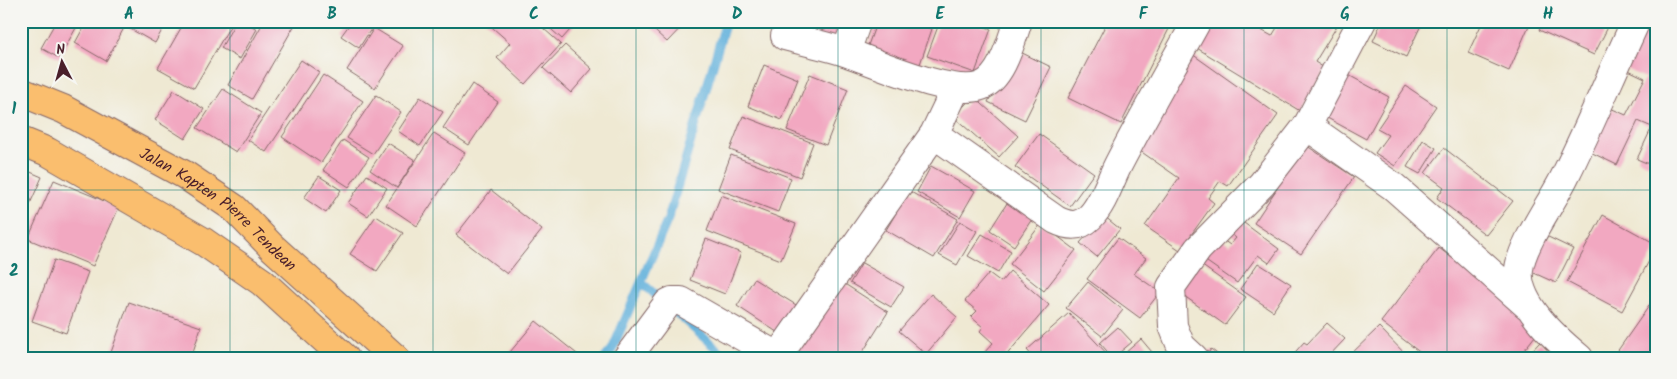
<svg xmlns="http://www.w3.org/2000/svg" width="1677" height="379" viewBox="0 0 1677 379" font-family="Kalam,sans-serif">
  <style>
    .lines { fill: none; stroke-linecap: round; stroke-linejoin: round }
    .stream { stroke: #62b1dc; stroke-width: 9 }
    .building { fill: #f2a8c1 }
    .minor-casing { stroke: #846666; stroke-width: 30 }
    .primary-casing { stroke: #846666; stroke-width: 30 }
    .minor { stroke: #fff; stroke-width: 28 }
    .primary { stroke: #fabe6e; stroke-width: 28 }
    .grid { fill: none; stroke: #0f766e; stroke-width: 1; stroke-opacity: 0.55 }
    .labels { text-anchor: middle; stroke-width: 4; stroke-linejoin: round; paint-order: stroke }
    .street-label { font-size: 16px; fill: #4a1f2b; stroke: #f6f6f2 }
    .neatline { fill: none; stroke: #0f766e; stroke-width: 2 }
    .grid-label { font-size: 16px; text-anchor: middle; font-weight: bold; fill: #0f766e }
  </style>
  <rect width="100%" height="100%" fill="#f6f6f2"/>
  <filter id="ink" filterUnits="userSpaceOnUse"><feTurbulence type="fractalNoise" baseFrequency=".02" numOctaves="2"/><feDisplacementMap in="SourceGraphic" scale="10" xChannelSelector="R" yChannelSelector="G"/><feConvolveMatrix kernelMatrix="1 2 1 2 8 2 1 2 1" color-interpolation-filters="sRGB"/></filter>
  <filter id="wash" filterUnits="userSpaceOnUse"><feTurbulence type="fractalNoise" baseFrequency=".0096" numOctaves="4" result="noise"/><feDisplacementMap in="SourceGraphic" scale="20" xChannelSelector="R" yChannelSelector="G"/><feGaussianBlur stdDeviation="1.12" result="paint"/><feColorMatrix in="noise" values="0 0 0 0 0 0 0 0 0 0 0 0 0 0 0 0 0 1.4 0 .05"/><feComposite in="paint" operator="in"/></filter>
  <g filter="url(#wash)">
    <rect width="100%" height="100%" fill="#efe9d3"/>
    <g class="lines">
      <path class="stream" d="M641,282L727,358
        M605,358L612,350L668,219L726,21"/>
    </g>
    <g id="blocks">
      <path class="building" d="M21,21H31L21,40Z
        M56,21H80L59,58L41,48Z
        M87,21H112L124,28L106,61L75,43Z
        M121,21H167L155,43L120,23Z
        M185,21H233L194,88L158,68Z
        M236,21H243L257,29L240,59L221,48Z
        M264,21H297L252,99L228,85Z
        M352,21H376L359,48L341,36Z
        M485,21H535L561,44L525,84L497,58L510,43Z
        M542,21H578L562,39Z
        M644,21H687L667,42Z
        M786,21H845L835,47L783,28Z
        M877,21H909L932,29L919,67L867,48Z
        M940,21H969L991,29L975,73L927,56Z
        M1091,21H1173L1121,124L1068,98L1104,28Z
        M1200,21H1266L1261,30L1272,36L1281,21H1340L1315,62L1326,69L1300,111L1187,42Z
        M1382,21H1423L1406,57L1373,41Z
        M1483,21H1531L1509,71L1468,53Z
        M1544,21H1611L1594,55L1539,30Z
        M1639,21H1656V167L1637,159L1652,127L1638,121L1617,165L1580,147L1601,104L1626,115L1645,78L1618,65Z
        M374,28L403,46L375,88L347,70Z
        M565,45L592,69L571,93L543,68Z
        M1014,49L1051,67L1025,120L988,102Z
        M1185,49L1278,115L1228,186L1220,181L1208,198L1214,203L1180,250L1145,226L1179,178L1133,146L1189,66L1179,58Z
        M301,60L319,72L266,152L248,140Z
        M764,65L798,79L782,120L748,106Z
        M1341,71L1389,97L1366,139L1318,113Z
        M810,74L848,89L826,145L787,130Z
        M323,75L363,101L321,163L282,137Z
        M472,84L498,102L469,145L443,128Z
        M1406,86L1436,106L1395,166L1375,153L1388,135L1377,129Z
        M223,89L261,113L236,152L197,128Z
        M174,90L204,109L185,139L155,120Z
        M376,95L401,112L373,154L347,138Z
        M973,96L1018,136L999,157L954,117Z
        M420,97L443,112L420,146L398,131Z
        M743,116L813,143L800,177L730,150Z
        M434,133L465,153L417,226L386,205Z
        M1039,134L1094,173L1070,206L1015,167Z
        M343,140L369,157L349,187L323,170Z
        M1298,140L1354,177L1301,254L1254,223L1278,187L1269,181Z
        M1423,140L1436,148L1420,174L1407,167Z
        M388,143L415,160L397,188L370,170Z
        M1444,148L1513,201L1486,235L1437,198L1444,187L1425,173Z
        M731,155L791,178L778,212L718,189Z
        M931,166L975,191L960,217L917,192Z
        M21,168L42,177L21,224Z
        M367,175L387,188L368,216L348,203Z
        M319,176L341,190L326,213L304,198Z
        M54,180L119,207L93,266L28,239Z
        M491,190L542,230L507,274L456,235Z
        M909,191L958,219L934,258L886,230Z
        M721,195L796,224L781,260L707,231Z
        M1009,200L1034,216L1014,246L990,230Z
        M1603,215L1656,244V248L1622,311L1567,282Z
        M376,216L403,233L377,271L350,254Z
        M1104,216L1120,229L1097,257L1080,243Z
        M1240,220L1279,249L1269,263L1258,255L1237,283L1200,257L1216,235L1230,245L1236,238L1230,233Z
        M960,221L977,231L957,265L939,255Z
        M1041,224L1076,250L1044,291L1010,264Z
        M1540,233L1573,249L1556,283L1523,268Z
        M982,234L1011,251L998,273L968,256Z
        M1118,238L1146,258L1134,274L1160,292L1140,318L1087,279Z
        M706,239L741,253L725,294L690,280Z
        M21,242L28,245L21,261Z
        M1439,248L1542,327L1518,358H1427L1381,322Z
        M54,260L88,272L66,333L32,321Z
        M1194,260L1246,297L1225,325L1173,288Z
        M862,263L904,287L891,307L850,283Z
        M1258,263L1291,284L1273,311L1240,289Z
        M1010,271L1049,305L1004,358H990L984,353L993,343L980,331L983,327L971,317L977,311L965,301L989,273L1001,282Z
        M754,279L801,308L783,336L737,306Z
        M837,279L888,312L859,358H793Z
        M1088,282L1123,310L1102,336L1066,308Z
        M931,294L957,317L926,354L899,331Z
        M1656,296V357L1616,358L1614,356Z
        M129,302L201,327L191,358H109Z
        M1069,313L1096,342L1111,358H1083L1082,356L1080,358H1034L1027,350Z
        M536,321L582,358H505Z
        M1327,323L1345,339L1327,358H1290L1304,342L1307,344Z
        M1118,327L1132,342L1113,358L1100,343Z
        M1379,327L1409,358H1347Z
        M1141,339L1157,358H1127L1124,354Z
        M1540,342L1555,358H1525Z
        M1211,349L1222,358H1205Z"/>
    </g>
  </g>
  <g filter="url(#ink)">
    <use href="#blocks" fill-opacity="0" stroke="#846666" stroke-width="1"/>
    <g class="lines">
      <defs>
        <path id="minor" d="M785,36C806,42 828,46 848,53C877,63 953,97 981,86C1002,78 1011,41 1018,21
          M846,52L857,21
          M1307,126L1394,187L1527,305
          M934,134L1056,220C1068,226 1079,228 1090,217C1104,203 1110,180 1119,163C1144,115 1171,68 1197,21
          M627,358L668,303L672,301H681L768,351L778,352L782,350L934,134L956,88
          M1194,358L1181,346L1173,326L1171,287L1198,249L1262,184L1307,126L1362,21
          M1579,358C1555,338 1515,303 1519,269C1522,243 1554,200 1566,174C1591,124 1612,72 1636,21"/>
        <g id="primary">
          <path id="s1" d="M21,92L63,109L185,175L234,208L272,247L395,358"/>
          <path d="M21,141L48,152L204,242L262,282L345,358"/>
        </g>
      </defs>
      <use href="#minor" class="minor-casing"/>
      <use href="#primary" class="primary-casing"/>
      <use href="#minor" class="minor"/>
      <use href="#primary" class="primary"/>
    </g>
  </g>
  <path class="grid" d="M230,21V358M433,21V358M636,21V358M838,21V358M1041,21V358M1244,21V358M1447,21V358M21,190H1656"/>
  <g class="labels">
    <g class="street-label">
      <text dy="6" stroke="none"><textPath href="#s1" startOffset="231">Jalan Kapten Pierre Tendean</textPath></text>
    </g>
  </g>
  <rect width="1677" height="379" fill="none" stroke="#f6f6f2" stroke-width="55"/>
  <g transform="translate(62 62) rotate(354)" stroke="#f6f6f2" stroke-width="4" paint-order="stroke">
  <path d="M0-4L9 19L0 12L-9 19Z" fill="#4a1f2b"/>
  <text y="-8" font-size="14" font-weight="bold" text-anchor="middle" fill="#4a1f2b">N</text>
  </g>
  <rect x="28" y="28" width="1622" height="324" class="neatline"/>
  <g class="grid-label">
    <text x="129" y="19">A</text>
    <text x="332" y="19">B</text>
    <text x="534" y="19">C</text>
    <text x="737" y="19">D</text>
    <text x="940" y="19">E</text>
    <text x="1143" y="19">F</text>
    <text x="1345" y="19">G</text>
    <text x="1548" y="19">H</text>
    <text x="14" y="114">1</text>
    <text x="14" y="276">2</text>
  </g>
</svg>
